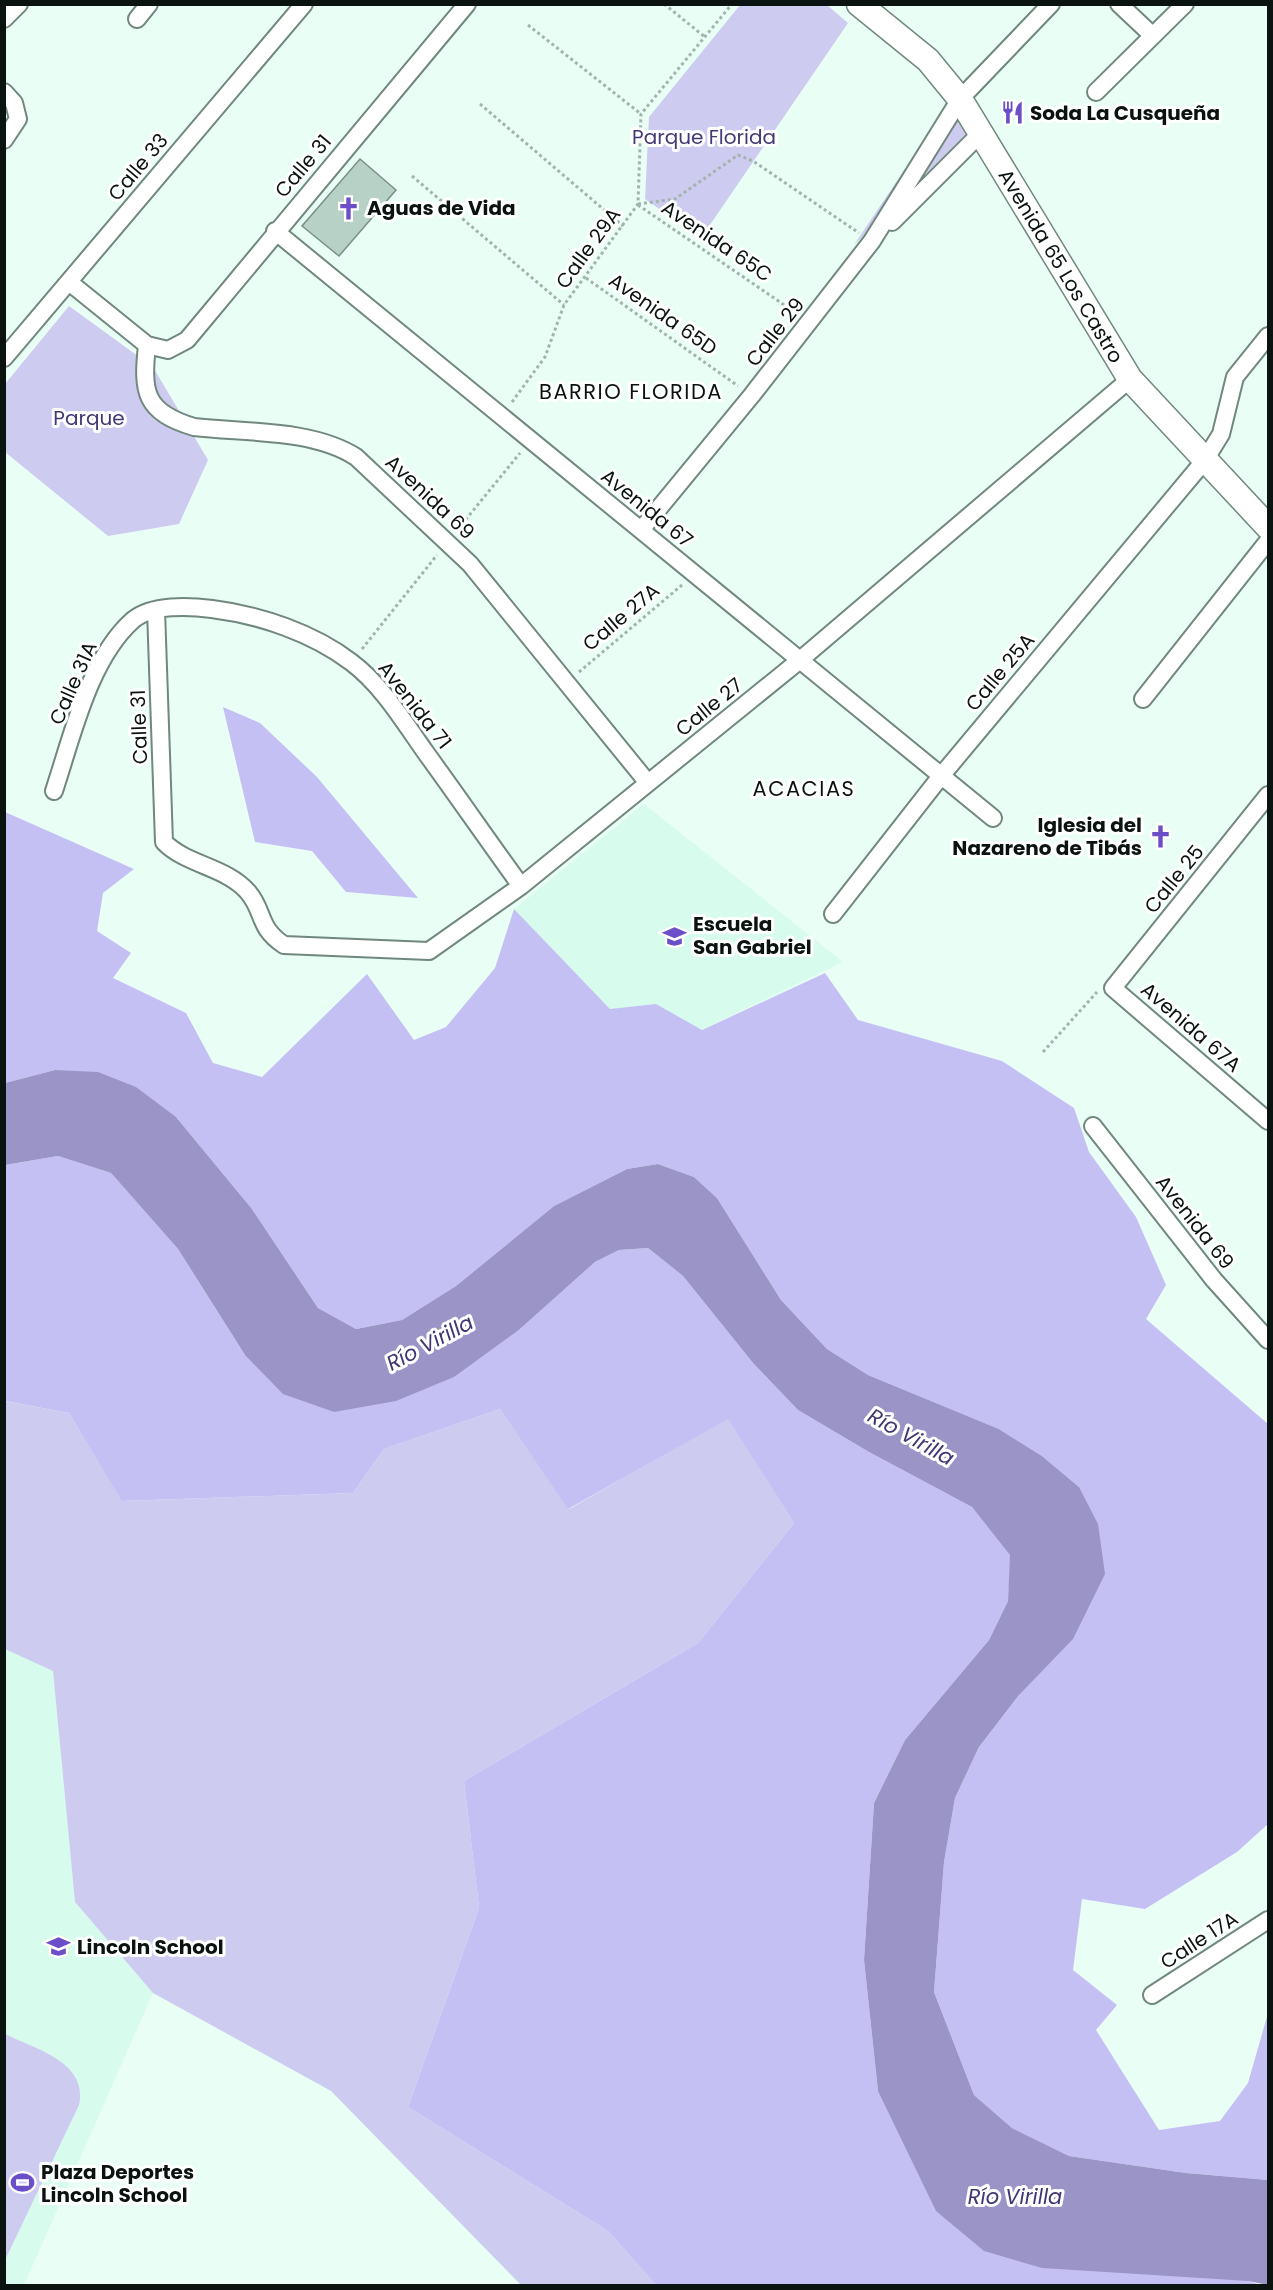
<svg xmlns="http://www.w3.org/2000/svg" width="1273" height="2290" viewBox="0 0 1273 2290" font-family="Poppins,sans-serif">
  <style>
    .built { fill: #d7fbec }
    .green { fill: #cecbf1 }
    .forest { fill: #c5c0f4 }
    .water { fill: #9b95c7 }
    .building { fill: #b7d1c6; stroke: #799187; stroke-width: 1.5 }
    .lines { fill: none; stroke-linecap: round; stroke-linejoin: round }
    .street-casing { stroke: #70887e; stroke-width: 20 }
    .secondary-casing { stroke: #70887e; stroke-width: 27 }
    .path { stroke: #a3b4ad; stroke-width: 3; stroke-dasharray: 3 3; stroke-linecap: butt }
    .street { stroke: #fff; stroke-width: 16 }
    .secondary { stroke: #fff; stroke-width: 24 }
    .labels { text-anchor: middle; stroke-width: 6; stroke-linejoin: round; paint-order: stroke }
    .poi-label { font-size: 20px; font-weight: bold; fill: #0a1310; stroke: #fff; text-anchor: start }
    .park-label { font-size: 20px; fill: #443876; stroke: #fff }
    .street-label { font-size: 20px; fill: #0a1310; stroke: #fff }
    .neighbourhood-label { font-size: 21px; letter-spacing: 1.5px; fill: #0a1310; stroke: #fff }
    .water-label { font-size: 21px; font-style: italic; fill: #413573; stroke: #fff }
  </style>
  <rect width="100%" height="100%" fill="#e9fef5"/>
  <path class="built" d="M644,804L843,962L701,1030L656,1005L610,1009L514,909Z
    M5,1649L53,1670L75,1902L153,1993L24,2285L5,2286Z"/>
  <path class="green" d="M740,5H827L848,23L701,238L645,199L649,117Z
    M949,103L967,133L854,245Z
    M69,306L153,367L208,460L179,524L108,536L5,452V384Z
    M4,1401L69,1413L123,1501L353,1493L384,1449L500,1409L569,1509L728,1418L794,1523L698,1643L464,1781L479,1908L408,2107L608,2231L656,2285H521L331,2091L153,1993L75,1902L53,1671L5,1649Z
    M5,2034C35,2049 89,2062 79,2105L5,2260Z"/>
  <path class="forest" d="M223,707L260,723L317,777L418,898L346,892L312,851L255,842Z
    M5,812L134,869L103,893L97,931L131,953L113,978L186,1013L213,1063L262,1077L367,974L414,1040L446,1027L495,968L514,909L610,1009L656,1004L702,1030L825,973L858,1020L1002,1061L1074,1108L1089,1152L1136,1217L1166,1285L1146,1319L1268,1424V1824L1237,1852L1145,1909L1082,1899L1073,1970L1117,2005L1096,2030L1159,2130L1220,2121L1248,2083L1268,2013V2180L1186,2173L1069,2156L1012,2128L974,2095L934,1992L944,1862L955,1798L979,1747L1019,1695L1079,1487L1042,1456L999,1429L868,1375L827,1349L781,1300L717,1198L694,1177L658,1164L627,1169L554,1206L456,1286L402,1320L356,1329L318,1308L252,1209L176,1117L55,1070L5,1083Z
    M58,1156L111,1173L178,1249L245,1355L520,1329L595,1262L619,1250L648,1248L683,1276L753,1363L798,1410L869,1452L972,1507L1011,1555L1008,1601L989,1640L905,1740L874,1803L864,1960L878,2091L1248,2281L1261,2285H656L608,2231L408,2107L479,1908L464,1781L698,1643L794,1523L728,1419L568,1509L500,1409L384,1449L353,1493L122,1501L69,1413L5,1401V1165Z"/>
  <path class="water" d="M55,1070L98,1072L136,1087L176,1117L252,1209L318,1308L356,1329L402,1320L456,1286L554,1206L627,1169L658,1164L694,1177L717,1198L781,1300L827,1349L868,1375L999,1429L1042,1456L1079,1487L1098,1524L1105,1574L1073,1639L1019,1695L979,1747L955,1798L944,1862L934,1992L974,2095L1012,2128L1069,2156L1186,2173L1268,2180V2285L1248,2281L1042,2268L984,2251L936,2211L878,2091L864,1960L874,1803L905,1740L989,1640L1008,1601L1010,1555L972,1507L869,1452L798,1410L753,1363L683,1276L648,1248L619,1250L595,1262L520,1329L454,1377L396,1401L334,1412L283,1394L245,1355L178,1249L111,1173L58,1156L5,1165V1083Z"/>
  <path class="building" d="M360,159L396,190L339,256L302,226Z"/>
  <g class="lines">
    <defs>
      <path id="street" d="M1119,4L1152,35
        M4,19L19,4
        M137,19L149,4
        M4,92L14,103L18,119L4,140
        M1096,92L1185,4
        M892,222L981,133
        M275,231L993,818
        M69,282L147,345L168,350L187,340L467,4
        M147,345C142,392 144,412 194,427C246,433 312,429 356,457L470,564L648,783
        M4,358L304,4
        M641,530L752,395L872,241L960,99L1051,4
        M156,610L164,842C186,865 227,867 248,892C265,912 257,927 284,945L429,951L521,886L800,660L1130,379
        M1143,699L1268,541
        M54,791C72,737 89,659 133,620C152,604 190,606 212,609C260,615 313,633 351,662C382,685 404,722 426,753C458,797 489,842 521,886
        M1268,795L1113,988L1268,1121
        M833,914L941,776L1205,460L1221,434L1235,377L1268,336
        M1093,1126L1214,1280L1268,1340
        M1152,1995L1268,1920"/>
      <path id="secondary" d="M859,4L928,60L960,99L1130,379L1268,527"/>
    </defs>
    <use href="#street" class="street-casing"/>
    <use href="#secondary" class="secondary-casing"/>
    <path class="path" d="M664,4L705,37
      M528,25L641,114
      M480,104L623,226
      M412,176L564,305
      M638,204L675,199L738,155L753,161L859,233
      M638,205L796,313
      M586,278L738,386
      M512,402L545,357L564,305L638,204L641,114L732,4
      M458,529L520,453
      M362,649L437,555
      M579,672L682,585
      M1043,1052L1097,992"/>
    <use href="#street" class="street"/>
    <use href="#secondary" class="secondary"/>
  </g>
  <defs>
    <symbol id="restaurant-bare" viewBox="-9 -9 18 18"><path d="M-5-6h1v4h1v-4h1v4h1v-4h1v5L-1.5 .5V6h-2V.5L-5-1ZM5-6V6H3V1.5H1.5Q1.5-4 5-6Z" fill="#6b4fc8" stroke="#fff" stroke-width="2.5" paint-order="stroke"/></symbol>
    <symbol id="church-bare" viewBox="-9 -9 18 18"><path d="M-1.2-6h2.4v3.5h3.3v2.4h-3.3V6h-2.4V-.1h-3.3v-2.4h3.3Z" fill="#6b4fc8" stroke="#fff" stroke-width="2.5" paint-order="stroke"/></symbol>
    <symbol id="school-bare" viewBox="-9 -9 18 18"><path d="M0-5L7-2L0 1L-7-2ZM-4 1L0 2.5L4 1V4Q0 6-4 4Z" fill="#6b4fc8" stroke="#fff" stroke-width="2.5" paint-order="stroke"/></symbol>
    <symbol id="stadium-bare" viewBox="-9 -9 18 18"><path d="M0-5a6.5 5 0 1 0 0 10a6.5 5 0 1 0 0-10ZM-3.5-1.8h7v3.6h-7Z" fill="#6b4fc8" stroke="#fff" stroke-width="2.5" paint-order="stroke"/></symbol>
  </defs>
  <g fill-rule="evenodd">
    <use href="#restaurant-bare" x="996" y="96" width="33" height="33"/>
    <use href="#church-bare" x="332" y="192" width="33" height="33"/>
    <use href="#church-bare" x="1144" y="820" width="33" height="33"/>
    <use href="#school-bare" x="658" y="920" width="33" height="33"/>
    <use href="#school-bare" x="42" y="1930" width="33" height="33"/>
    <use href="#stadium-bare" x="6" y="2166" width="33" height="33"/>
  </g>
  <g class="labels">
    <g class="poi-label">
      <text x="1030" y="120">Soda La Cusqueña</text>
      <text x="367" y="215">Aguas de Vida</text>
      <text x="1142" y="832" text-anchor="end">Iglesia del<tspan x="1142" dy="23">Nazareno de Tibás</tspan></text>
      <text x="693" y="931">Escuela<tspan x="693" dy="23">San Gabriel</tspan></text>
      <text x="77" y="1954">Lincoln School</text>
      <text x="41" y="2179">Plaza Deportes<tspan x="41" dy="23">Lincoln School</tspan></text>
    </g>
    <g class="park-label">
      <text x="704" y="144">Parque Florida</text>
      <text x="89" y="425">Parque</text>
    </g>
    <g class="street-label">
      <text transform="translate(303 166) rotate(-50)" y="7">Calle 31</text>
      <text transform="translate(138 167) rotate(-50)" y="7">Calle 33</text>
      <text transform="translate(717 241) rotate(34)" y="7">Avenida 65C</text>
      <text transform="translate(588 248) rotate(-54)" y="7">Calle 29A</text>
      <text transform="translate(1061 266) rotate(59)" y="7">Avenida 65 Los Castro</text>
      <text transform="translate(663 314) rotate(35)" y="7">Avenida 65D</text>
      <text transform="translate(775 332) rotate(-52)" y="7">Calle 29</text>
      <text transform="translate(430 497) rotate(43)" y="7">Avenida 69</text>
      <text transform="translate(647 508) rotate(39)" y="7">Avenida 67</text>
      <text transform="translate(621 617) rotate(-40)" y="7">Calle 27A</text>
      <text transform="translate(1000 672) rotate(-50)" y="7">Calle 25A</text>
      <text transform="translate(73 683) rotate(-66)" y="7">Calle 31A</text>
      <text transform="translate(415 705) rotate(52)" y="7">Avenida 71</text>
      <text transform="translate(709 707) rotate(-39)" y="7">Calle 27</text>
      <text transform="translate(139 727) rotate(-92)" y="7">Calle 31</text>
      <text transform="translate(1174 879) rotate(-51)" y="7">Calle 25</text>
      <text transform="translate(1191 1027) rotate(41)" y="7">Avenida 67A</text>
      <text transform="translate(1195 1222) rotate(52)" y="7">Avenida 69</text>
      <text transform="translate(1199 1940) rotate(-33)" y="7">Calle 17A</text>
    </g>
    <g class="neighbourhood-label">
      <text x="631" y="399">BARRIO FLORIDA</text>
      <text x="804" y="796">ACACIAS</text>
    </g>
    <g class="water-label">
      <text transform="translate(430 1343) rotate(-28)" y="7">Río Virilla</text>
      <text transform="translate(911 1437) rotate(29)" y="7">Río Virilla</text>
      <text x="1015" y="2204">Río Virilla</text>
    </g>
  </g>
  <rect width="1273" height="2290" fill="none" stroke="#0a1310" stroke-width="12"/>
</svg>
